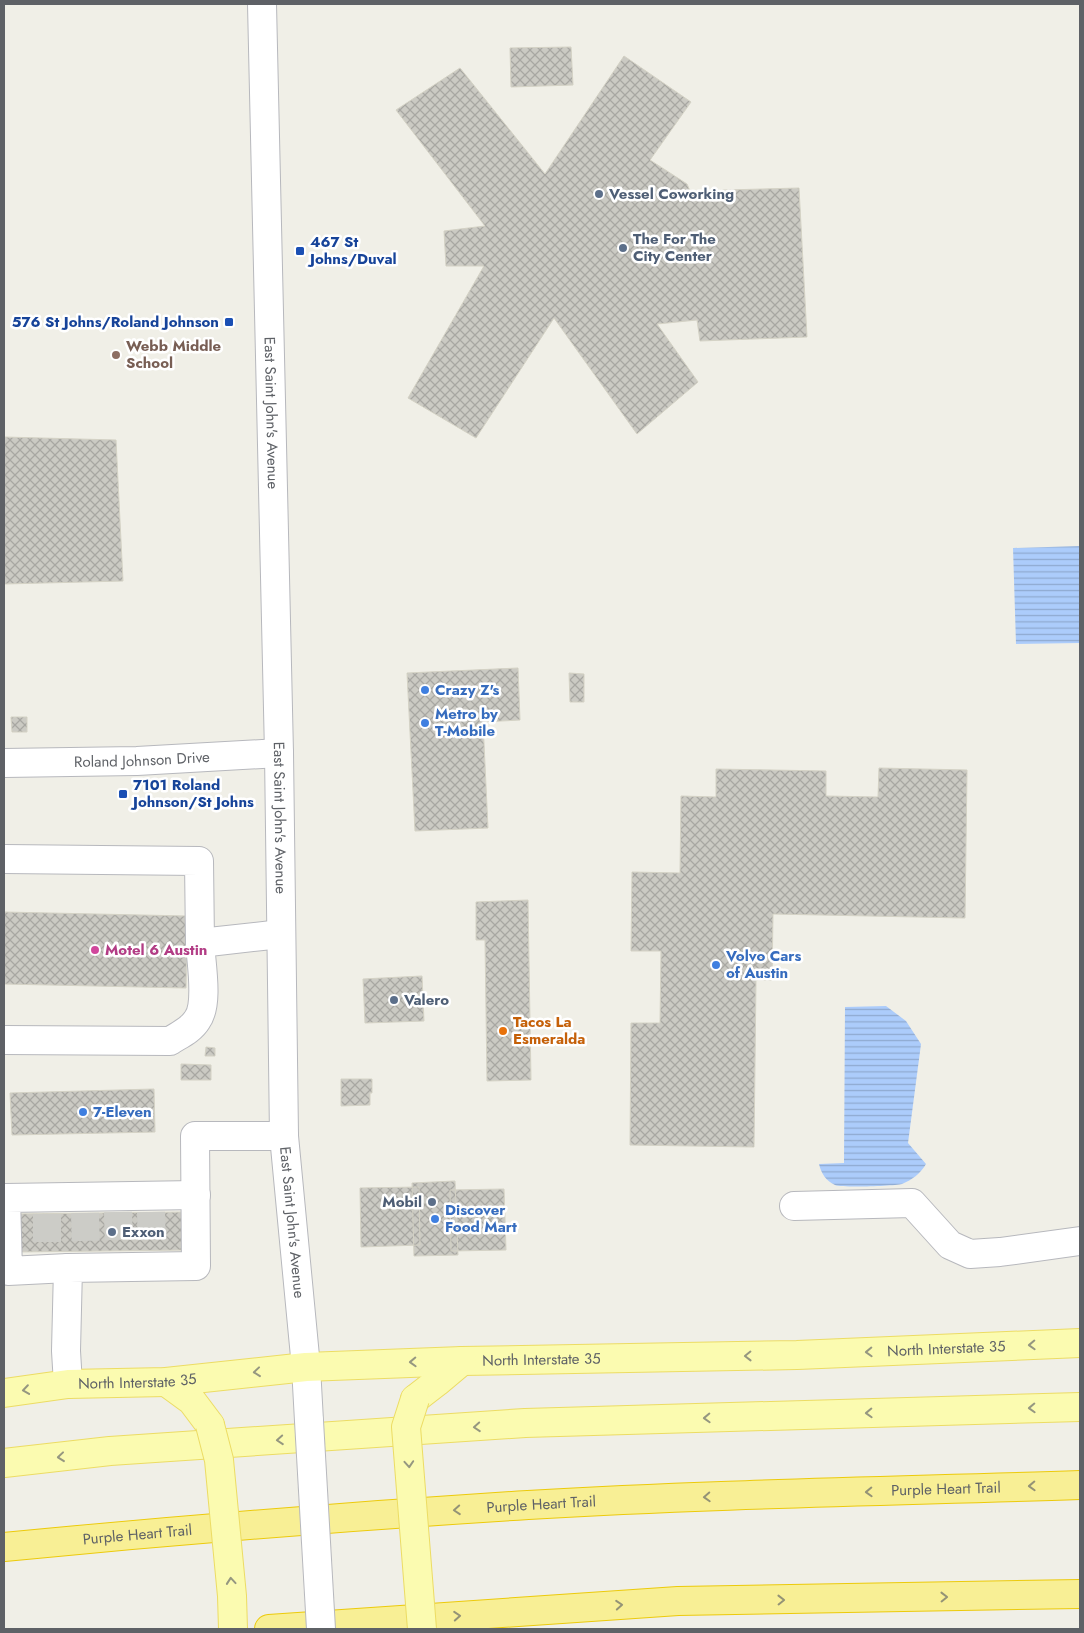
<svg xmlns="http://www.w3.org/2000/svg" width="1084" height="1633" viewBox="0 0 1084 1633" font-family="Jost,sans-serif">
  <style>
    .water { fill: url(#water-rules) }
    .building { fill: url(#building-cross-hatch); stroke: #d4d2c5 }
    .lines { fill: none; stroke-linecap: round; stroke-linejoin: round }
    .minor-tunnel { stroke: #ccccc7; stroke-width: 28; stroke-dasharray: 28 14; stroke-linecap: butt }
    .minor-casing { stroke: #b7b8bd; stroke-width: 30 }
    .major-casing { stroke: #ecdc64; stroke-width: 30 }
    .highway-casing { stroke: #ecca0b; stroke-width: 30 }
    .minor { stroke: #fff; stroke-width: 28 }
    .major { stroke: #fbfbb0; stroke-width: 28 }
    .highway { stroke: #f8ef95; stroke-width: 28 }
    .minor-bridge-casing { stroke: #b7b8bd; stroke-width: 30; stroke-linecap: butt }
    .major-bridge-casing { stroke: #ecdc64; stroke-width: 30; stroke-linecap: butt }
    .minor-bridge { stroke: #fff; stroke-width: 28 }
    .major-bridge { stroke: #fbfbb0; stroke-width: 28 }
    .oneway { stroke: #959780 }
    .oneway2 { stroke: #949376 }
    .service-dot { fill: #5c6f8a; stroke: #fff; stroke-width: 2 }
    .transit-dot { fill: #1a4fb4; stroke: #fff; stroke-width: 2 }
    .education-dot { fill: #8d6e63; stroke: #fff; stroke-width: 2 }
    .shop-dot { fill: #3f7fe0; stroke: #fff; stroke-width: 2 }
    .hotel-dot { fill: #d1479c; stroke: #fff; stroke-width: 2 }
    .food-dot { fill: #e8710a; stroke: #fff; stroke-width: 2 }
    .labels { text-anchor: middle; stroke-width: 5; stroke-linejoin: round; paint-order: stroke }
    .service-label { font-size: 15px; font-weight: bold; fill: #4e5e75; stroke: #fff; text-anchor: start }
    .transit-label { font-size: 15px; font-weight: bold; fill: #164399; stroke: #fff; text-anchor: start }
    .education-label { font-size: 15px; font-weight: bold; fill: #785e54; stroke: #fff; text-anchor: start }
    .street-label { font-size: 15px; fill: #5e6166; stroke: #fff }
    .shop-label { font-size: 15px; font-weight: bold; fill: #366cbe; stroke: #fff; text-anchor: start }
    .hotel-label { font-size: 15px; font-weight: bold; fill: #b23c85; stroke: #fff; text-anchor: start }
    .food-label { font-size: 15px; font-weight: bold; fill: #c56008; stroke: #fff; text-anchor: start }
  </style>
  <defs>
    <pattern id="water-rules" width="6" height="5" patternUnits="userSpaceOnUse" patternTransform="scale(1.25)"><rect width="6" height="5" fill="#acccfb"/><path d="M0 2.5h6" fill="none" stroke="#8fa9cf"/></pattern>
    <pattern id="building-cross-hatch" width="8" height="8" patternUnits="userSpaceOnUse" patternTransform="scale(1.25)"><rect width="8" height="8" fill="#cbcac3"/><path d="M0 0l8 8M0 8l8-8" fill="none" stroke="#a8a7a2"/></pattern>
  </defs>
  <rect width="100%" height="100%" fill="#f0efe7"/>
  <path class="water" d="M1080,546V643L1016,644L1013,548Z
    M886,1006L906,1021L921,1044L908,1143L926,1164C921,1173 912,1180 902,1184C893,1186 843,1188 835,1185C826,1181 821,1173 819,1164L844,1163L845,1007Z"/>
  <path class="building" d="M571,47L573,85L511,87L510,48Z
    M624,56L691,102L650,160L687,184L690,191L799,188L807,337L700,341L697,320L657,324L698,382L637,434L554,318L476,438L408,398L484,266H446L444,231L485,226L396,110L460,68L545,174Z
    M4,437L116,440L123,581L4,584Z
    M518,668L520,720L483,722L488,828L415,831L407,673Z
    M569,673L584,674V702H570Z
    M11,717H27V732H12Z
    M879,768L967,770L965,918L773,914L772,980H756L754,1147L630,1145L631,1023H660L661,951H631L632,872L680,873L681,796L716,797V769L826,771V796L878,797Z
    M528,900L531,1080L487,1081L485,940H476V902Z
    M4,912L187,916L186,988L4,984Z
    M422,976L424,1021L365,1023L363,979Z
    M206,1047L215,1048V1056H205Z
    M181,1064L211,1065V1080H181Z
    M341,1079H372V1093H370V1105L341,1106Z
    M154,1089L155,1132L12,1135L10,1093Z
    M455,1181L458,1255L414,1256L412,1183Z
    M419,1187L420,1245L361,1247L360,1188Z
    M504,1189L506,1250L451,1251L450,1190Z
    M186,1212L187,1250L15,1252L14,1214Z"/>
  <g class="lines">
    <path class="minor-tunnel" d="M118,1212L119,1250
      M151,1212L152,1250
      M85,1213L86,1251
      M47,1214V1251"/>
    <defs>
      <g id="minor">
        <path id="s1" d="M262,4L279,753L284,1136L306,1367L309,1421"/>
        <path id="s2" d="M4,763L137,761L279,753"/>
        <path d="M4,859L199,861L200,943"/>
        <path d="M4,1040L170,1041C179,1035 191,1030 197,1020C209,1004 201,963 200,943L281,934"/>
        <path d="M794,1206L912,1203L950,1245L970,1254L1000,1252L1080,1241"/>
        <path d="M68,1268L8,1271L6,1198L196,1195"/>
        <path d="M68,1384L66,1351L68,1268L196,1266L195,1136H284"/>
      </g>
      <g id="major">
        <path d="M166,1382L192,1401L210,1425"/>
        <path id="s3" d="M4,1393L68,1384L166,1382L306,1367L462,1361L797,1355L1080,1343"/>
        <path d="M415,1399L437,1382L462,1361"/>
        <path d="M4,1463L110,1451L525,1423L1080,1407"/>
      </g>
      <g id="highway">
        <path id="s4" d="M4,1547C178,1530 353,1516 528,1505C712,1494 896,1491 1080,1485"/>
        <path d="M269,1629L678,1601L1080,1594"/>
      </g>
    </defs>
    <use href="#minor" class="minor-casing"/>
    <use href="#major" class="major-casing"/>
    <use href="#highway" class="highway-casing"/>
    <use href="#minor" class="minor"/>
    <use href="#major" class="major"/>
    <use href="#highway" class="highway"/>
    <defs>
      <path id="minor-bridge" d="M309,1421L321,1629"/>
      <path id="major-bridge" d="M415,1399L406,1427L422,1629
        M210,1425L219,1460L232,1596L233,1629"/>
    </defs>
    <use href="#minor-bridge" class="minor-bridge-casing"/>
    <use href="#major-bridge" class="major-bridge-casing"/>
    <use href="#minor-bridge" class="minor-bridge"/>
    <use href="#major-bridge" class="major-bridge"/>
  </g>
  <defs><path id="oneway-chevron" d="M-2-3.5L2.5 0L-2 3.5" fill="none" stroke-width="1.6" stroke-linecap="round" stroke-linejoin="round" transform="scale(1.25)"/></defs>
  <g class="oneway">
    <use href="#oneway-chevron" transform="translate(1032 1345) rotate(178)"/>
    <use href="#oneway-chevron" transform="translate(869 1352) rotate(178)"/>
    <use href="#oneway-chevron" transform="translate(748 1356) rotate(179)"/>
    <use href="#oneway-chevron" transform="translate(413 1362) rotate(178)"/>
    <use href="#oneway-chevron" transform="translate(257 1372) rotate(174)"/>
    <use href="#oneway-chevron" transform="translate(26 1390) rotate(172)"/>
    <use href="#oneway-chevron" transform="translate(1032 1408) rotate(178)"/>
    <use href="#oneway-chevron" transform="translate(869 1413) rotate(178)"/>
    <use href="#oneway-chevron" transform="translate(707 1418) rotate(178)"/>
    <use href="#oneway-chevron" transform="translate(477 1427) rotate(176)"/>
    <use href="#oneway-chevron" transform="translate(280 1440) rotate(176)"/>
    <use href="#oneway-chevron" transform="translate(61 1457) rotate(174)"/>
    <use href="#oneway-chevron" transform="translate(409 1464) rotate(86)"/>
    <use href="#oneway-chevron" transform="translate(231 1581) rotate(-95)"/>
  </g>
  <g class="oneway2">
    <use href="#oneway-chevron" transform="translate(1032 1486) rotate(178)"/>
    <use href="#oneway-chevron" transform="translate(869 1492) rotate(178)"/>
    <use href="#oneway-chevron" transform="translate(707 1497) rotate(177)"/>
    <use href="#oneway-chevron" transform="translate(457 1510) rotate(176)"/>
    <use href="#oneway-chevron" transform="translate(944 1597) rotate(-1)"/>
    <use href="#oneway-chevron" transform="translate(781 1600) rotate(-1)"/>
    <use href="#oneway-chevron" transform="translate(619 1605) rotate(-4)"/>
    <use href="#oneway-chevron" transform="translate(457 1616) rotate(-4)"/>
  </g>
  <g class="service-dot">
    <circle cx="599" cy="194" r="5"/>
    <circle cx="623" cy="248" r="5"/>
    <circle cx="394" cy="1000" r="5"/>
    <circle cx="432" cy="1202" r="5"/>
    <circle cx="112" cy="1232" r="5"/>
  </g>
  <g class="transit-dot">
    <rect x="295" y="246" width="10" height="10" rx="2.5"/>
    <rect x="224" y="317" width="10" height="10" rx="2.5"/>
    <rect x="118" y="789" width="10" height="10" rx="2.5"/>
  </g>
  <circle class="education-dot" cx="116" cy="355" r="5"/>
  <g class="shop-dot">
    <circle cx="425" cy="690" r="5"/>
    <circle cx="425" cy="723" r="5"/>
    <circle cx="716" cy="965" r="5"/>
    <circle cx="83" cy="1112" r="5"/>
    <circle cx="435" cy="1219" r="5"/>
  </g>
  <circle class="hotel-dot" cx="95" cy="950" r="5"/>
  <circle class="food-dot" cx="503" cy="1031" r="5"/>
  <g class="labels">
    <g class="service-label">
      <text x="609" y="199">Vessel Coworking</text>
      <text x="633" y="244">The For The<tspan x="633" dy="17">City Center</tspan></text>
      <text x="404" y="1005">Valero</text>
      <text x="422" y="1207" text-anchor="end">Mobil</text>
      <text x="122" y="1237">Exxon</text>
    </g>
    <g class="transit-label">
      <text x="310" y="247">467 St<tspan x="310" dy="17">Johns/Duval</tspan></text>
      <text x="219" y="327" text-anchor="end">576 St Johns/Roland Johnson</text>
      <text x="133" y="790">7101 Roland<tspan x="133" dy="17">Johnson/St Johns</tspan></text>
    </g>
    <g class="education-label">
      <text x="126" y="351">Webb Middle<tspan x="126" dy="17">School</tspan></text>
    </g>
    <g class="street-label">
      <text dy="5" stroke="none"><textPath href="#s1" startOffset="409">East Saint John's Avenue</textPath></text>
      <text dy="5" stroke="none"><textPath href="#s2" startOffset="138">Roland Johnson Drive</textPath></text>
      <text dy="5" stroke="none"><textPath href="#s1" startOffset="814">East Saint John's Avenue</textPath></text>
      <text dy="5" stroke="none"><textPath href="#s1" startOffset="1219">East Saint John's Avenue</textPath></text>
      <text dy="5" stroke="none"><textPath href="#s3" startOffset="944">North Interstate 35</textPath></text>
      <text dy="5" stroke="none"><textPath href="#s3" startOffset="539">North Interstate 35</textPath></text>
      <text dy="5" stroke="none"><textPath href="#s3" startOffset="134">North Interstate 35</textPath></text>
      <text dy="5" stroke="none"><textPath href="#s4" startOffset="944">Purple Heart Trail</textPath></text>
      <text dy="5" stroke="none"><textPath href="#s4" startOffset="539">Purple Heart Trail</textPath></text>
      <text dy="5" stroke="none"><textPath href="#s4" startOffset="134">Purple Heart Trail</textPath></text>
    </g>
    <g class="shop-label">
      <text x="435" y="695">Crazy Z's</text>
      <text x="435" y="719">Metro by<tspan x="435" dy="17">T-Mobile</tspan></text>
      <text x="726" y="961">Volvo Cars<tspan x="726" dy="17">of Austin</tspan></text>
      <text x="93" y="1117">7-Eleven</text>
      <text x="445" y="1215">Discover<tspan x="445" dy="17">Food Mart</tspan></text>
    </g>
    <g class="hotel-label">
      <text x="105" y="955">Motel 6 Austin</text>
    </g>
    <g class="food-label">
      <text x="513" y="1027">Tacos La<tspan x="513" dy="17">Esmeralda</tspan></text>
    </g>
  </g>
  <rect width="1084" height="1633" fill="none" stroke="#5e6166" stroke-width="10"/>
</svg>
